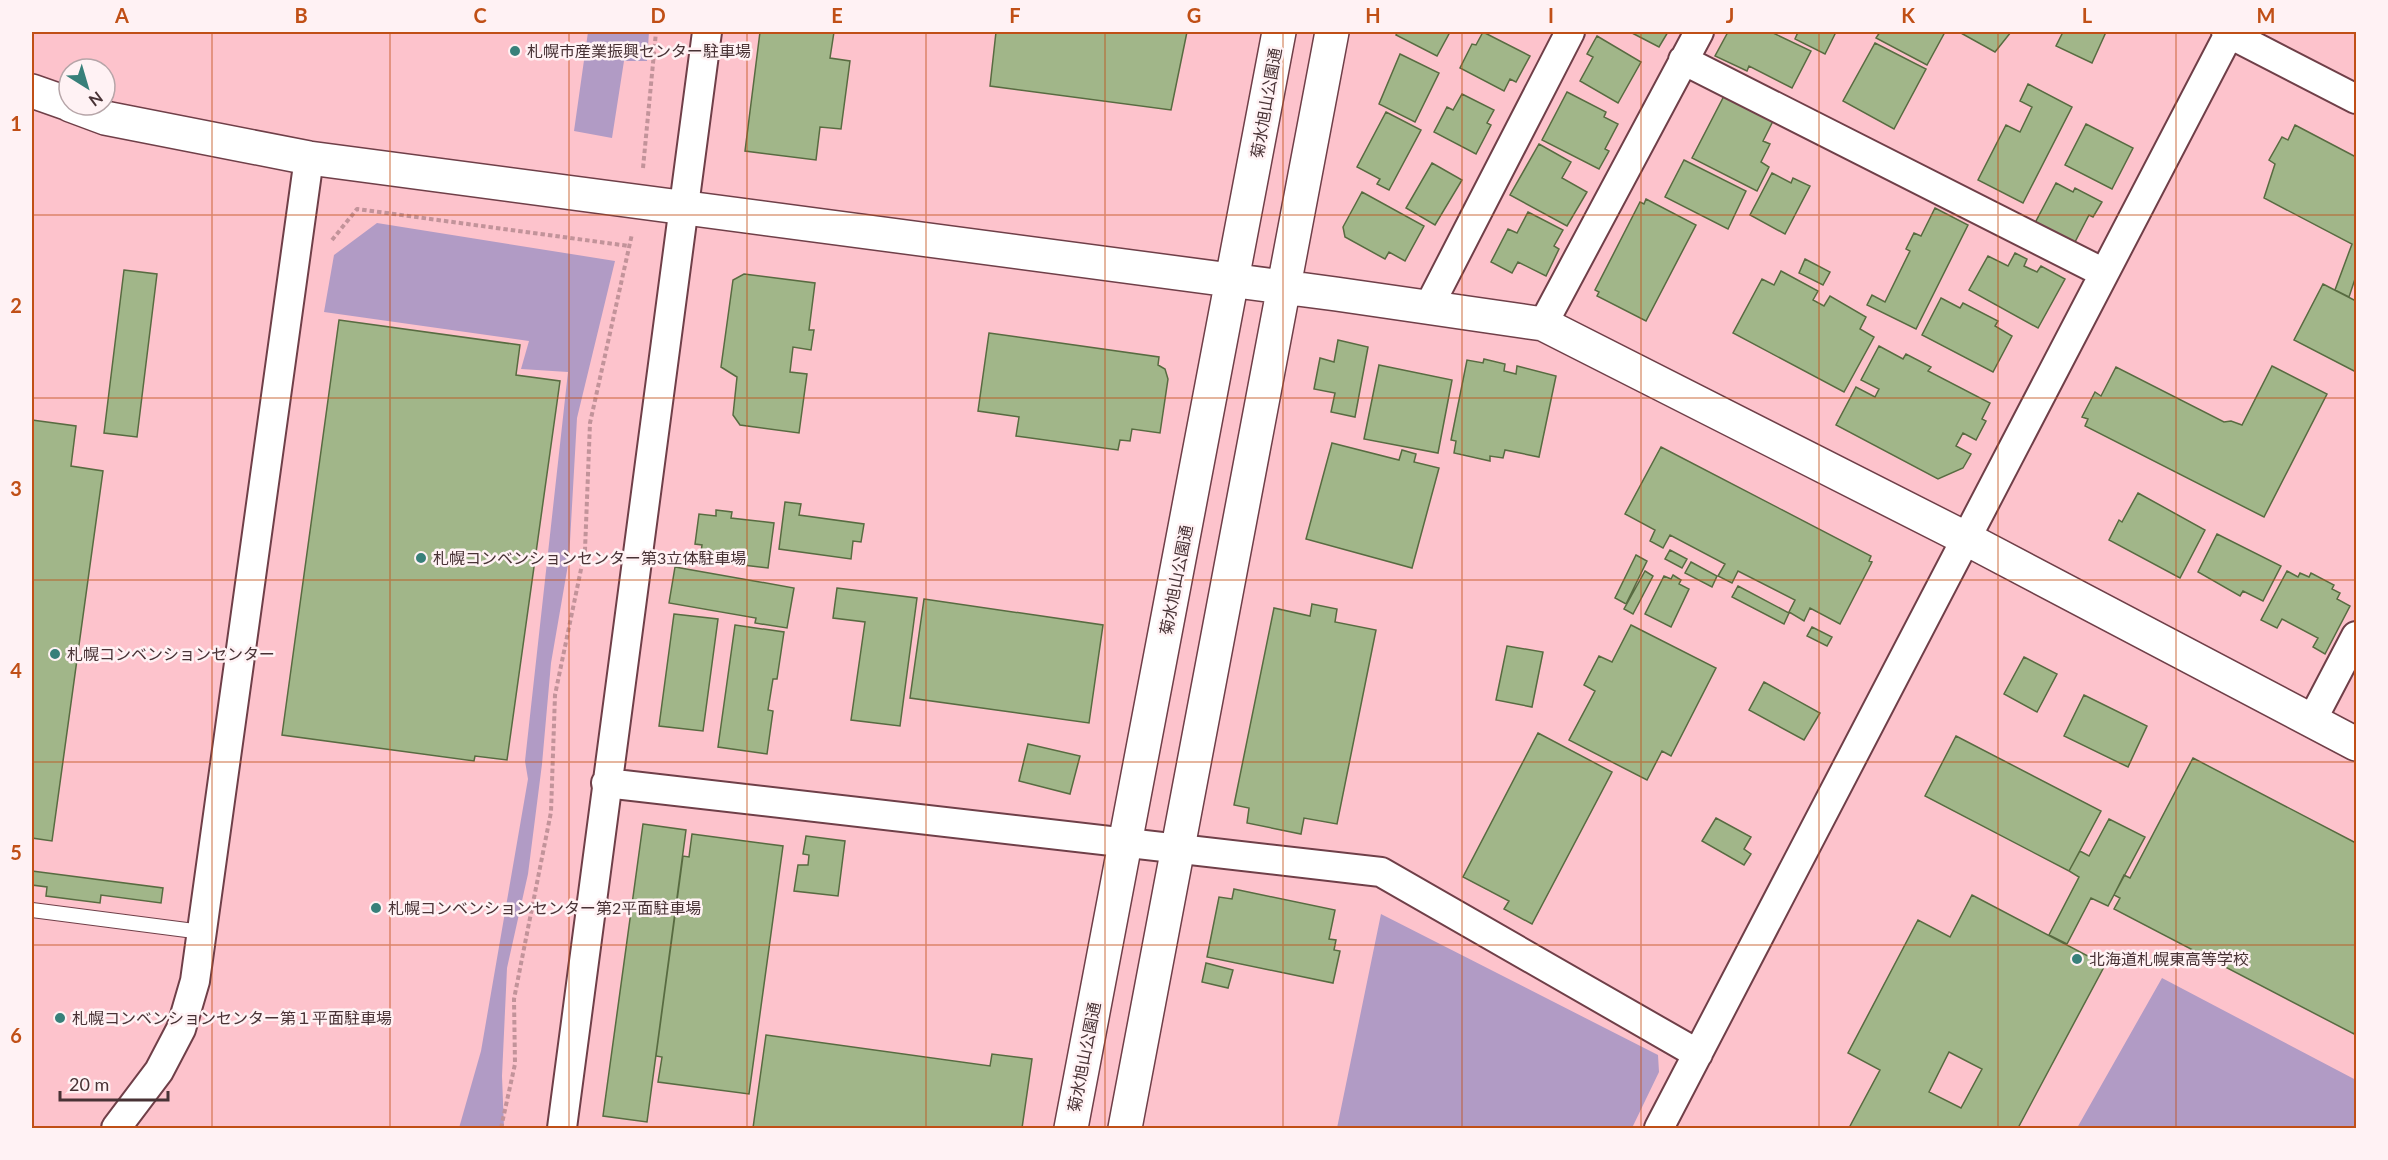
<svg xmlns="http://www.w3.org/2000/svg" width="2388" height="1160" viewBox="0 0 2388 1160" font-family="Lato,'Noto Sans JP',sans-serif">
  <style>
    .green { fill: #b19bc5 }
    .building { fill: #a1b689; stroke: #586b41; stroke-width: 1.5; fill-rule: evenodd }
    .lines { fill: none; stroke-linecap: round; stroke-linejoin: round }
    .lane-casing { stroke: #6f3f48; stroke-width: 16 }
    .street-casing { stroke: #6f3f48; stroke-width: 32 }
    .secondary-casing { stroke: #6f3f48; stroke-width: 36 }
    .path { stroke: #c2939a; stroke-width: 4; stroke-dasharray: 4.5 3; stroke-linecap: butt }
    .lane { stroke: #fff; stroke-width: 14 }
    .street { stroke: #fff; stroke-width: 28 }
    .secondary { stroke: #fff; stroke-width: 33 }
    .grid { fill: none; stroke: #c04f16; stroke-width: 1.5; stroke-opacity: 0.55 }
    .poi-dot { fill: #38807a; stroke: #fff2f4; stroke-width: 2 }
    .labels { text-anchor: middle; stroke-width: 5; stroke-linejoin: round; paint-order: stroke }
    .poi-label { font-size: 16px; fill: #483235; stroke: #fff2f4; text-anchor: start }
    .street-label { font-size: 16px; fill: #483235; stroke: #fff2f4 }
    .neatline { fill: none; stroke: #c04f16; stroke-width: 2 }
    .grid-label { font-size: 20px; text-anchor: middle; font-weight: bold; fill: #c04f16 }
  </style>
  <rect width="100%" height="100%" fill="#fdc3cc"/>
  <path class="green" d="M588,32H649L647,61H624L612,138L574,131Z
    M377,223L615,261L577,418L569,559L551,663L542,764L528,874L507,968L502,1076L504,1128H459L481,1051L528,779L525,761L568,372L521,369L529,341L324,312L334,255Z
    M1381,914L1658,1055L1659,1072L1632,1128H1337Z
    M2162,978L2356,1080V1128H2077Z"/>
  <path class="building" d="M760,32H834L830,58L850,61L841,129L820,127L816,160L745,151Z
    M996,32H1187L1171,110L990,86Z
    M1398,32H1450L1437,56L1396,35Z
    M1483,32L1530,56L1516,82L1510,79L1504,91L1460,68L1472,44L1476,45Z
    M1633,32H1668L1659,47L1632,33Z
    M1728,32H1771L1811,51L1792,88L1749,66L1747,71L1715,56Z
    M1798,32H1836L1825,54L1795,39Z
    M1880,32H1945L1927,65L1876,38Z
    M1959,32H2011L1995,52Z
    M2063,32H2106L2092,63L2056,46Z
    M1597,36L1641,62L1618,103L1580,81L1593,57L1587,54Z
    M1875,43L1926,69L1894,129L1843,101Z
    M1400,54L1439,73L1415,122L1379,104Z
    M2028,84L2072,107L2023,203L1978,180L2006,125L2020,132L2032,107L2020,101Z
    M1567,92L1606,112L1604,117L1618,124L1605,149L1609,151L1599,169L1542,140Z
    M1462,94L1494,110L1487,123L1491,125L1476,154L1434,132L1447,107L1453,110Z
    M1725,94L1774,119L1763,141L1770,144L1761,162L1769,167L1757,191L1692,158Z
    M1386,112L1421,130L1389,190L1377,184L1380,179L1357,167Z
    M2086,124L2133,148L2112,189L2065,165Z
    M2295,125L2356,157V276L2349,297L2335,290L2352,244L2264,198L2275,164L2269,160L2282,137L2288,140Z
    M1539,144L1571,162L1562,178L1587,192L1567,226L1510,195Z
    M1684,160L1746,191L1728,229L1665,197Z
    M1432,163L1462,180L1435,225L1406,208Z
    M1772,173L1791,183L1793,178L1810,186L1785,234L1750,215Z
    M2056,183L2073,192L2075,188L2102,202L2093,217L2089,215L2074,244L2035,223Z
    M1362,192L1424,226L1405,261L1389,252L1385,259L1345,237L1343,227Z
    M1646,199L1696,225L1646,321L1597,296L1599,292L1595,290L1640,202L1644,204Z
    M1935,208L1968,225L1916,329L1867,305L1872,295L1885,302L1910,251L1906,249L1914,233L1921,236Z
    M1528,212L1563,230L1554,246L1559,249L1546,276L1518,262L1512,273L1491,262L1508,229L1517,233Z
    M2015,253L2027,259L2024,266L2037,272L2041,266L2065,279L2038,328L1969,290L1988,256L2008,266Z
    M1805,259L1830,272L1823,285L1799,273Z
    M124,270L157,274L137,437L104,433Z
    M1781,271L1818,291L1813,300L1824,306L1830,296L1866,317L1860,329L1874,337L1844,392L1733,333L1762,279L1774,285Z
    M744,274L815,283L809,330H814L811,350L793,347L790,372L807,374L799,433L740,425L733,415L737,377L721,367L733,280Z
    M2323,284L2356,301V372L2294,340Z
    M1941,298L1960,308L1963,303L1998,321L1995,326L2012,336L1993,372L1922,335Z
    M339,320L520,345L516,375L560,381L507,760L475,756L474,761L282,735Z
    M989,333L1159,357L1158,365L1165,369L1168,379L1160,433L1132,429L1130,441L1120,440L1118,450L1016,436L1019,417L978,411Z
    M1338,340L1368,347L1355,417L1331,412L1335,393L1314,389L1320,358L1334,362Z
    M1879,346L1903,359L1906,354L1931,367L1928,371L1990,403L1982,419L1986,421L1976,440L1963,433L1956,446L1971,454L1963,468L1938,479L1836,425L1856,387L1875,397L1879,389L1861,380Z
    M1484,359L1505,364L1504,371L1516,374L1517,366L1556,376L1539,457L1505,450L1503,458L1490,456V461L1454,453L1456,441L1451,440L1467,360L1483,363Z
    M1379,365L1452,380L1438,453L1364,439Z
    M2272,366L2327,394L2264,517L2085,426L2088,419L2082,417L2095,392L2101,396L2116,367L2224,422L2231,421L2242,425Z
    M32,420L76,426L71,466L103,471L52,841L32,838Z
    M1332,443L1399,460L1402,450L1416,454L1414,462L1439,468L1412,568L1306,539Z
    M1661,447L1871,556L1869,561L1872,562L1840,624L1810,608L1804,621L1789,612L1795,600L1738,571L1732,583L1718,576L1725,564L1670,535L1663,548L1650,541L1655,530L1625,514Z
    M2138,493L2205,530L2180,578L2109,540L2119,520L2122,522Z
    M785,502L801,504L799,515L864,524L861,542L853,541L851,559L779,549Z
    M716,510L732,512L731,518L774,523L768,568L700,560L702,545L695,544L699,514L716,516Z
    M2217,534L2281,566L2263,601L2243,591L2240,596L2198,572Z
    M1670,550L1687,559L1682,568L1665,559Z
    M1636,555L1647,561L1626,604L1615,598Z
    M1691,562L1717,576L1712,587L1685,573Z
    M675,567L794,588L787,628L755,623L756,618L669,603Z
    M1645,571L1653,576L1633,614L1624,609Z
    M2287,571L2298,577L2300,573L2309,577L2311,573L2334,585L2332,589L2340,593L2337,599L2350,606L2325,654L2313,647L2318,638L2282,619L2277,628L2261,620Z
    M1673,575L1681,580L1679,584L1689,589L1671,627L1645,614L1664,576L1671,579Z
    M1738,586L1789,613L1784,624L1732,597Z
    M837,588L917,598L900,726L851,720L865,622L833,618Z
    M924,599L1103,625L1089,723L910,698Z
    M1312,604L1337,609L1335,622L1376,630L1337,824L1304,818L1301,834L1247,823L1249,808L1234,805L1274,608L1310,616Z
    M674,614L718,619L703,731L659,726Z
    M735,625L784,632L777,679H773L768,710L773,711L767,754L718,747Z
    M1631,625L1716,668L1671,756L1662,751L1647,780L1569,740L1595,691L1584,685L1599,656L1612,662Z
    M1812,627L1832,637L1827,646L1807,636Z
    M1507,646L1543,652L1532,707L1496,700Z
    M2024,657L2057,674L2037,712L2004,694Z
    M1764,682L1820,713L1804,740L1749,710Z
    M2084,695L2147,726L2128,767L2064,736Z
    M1538,733L1612,772L1532,924L1504,909L1509,901L1463,877Z
    M1956,736L2101,811L2069,871L1925,796Z
    M1028,744L1080,756L1070,794L1019,781Z
    M2193,758L2356,843V1029L2354,1034L2114,909L2120,898L2114,895L2124,875L2130,878Z
    M1716,818L1751,837L1744,849L1751,854L1744,865L1702,841Z
    M2109,819L2145,837L2108,906L2091,898L2067,944L2049,935L2079,877L2069,871L2080,851L2089,856Z
    M643,824L686,830L647,1122L603,1116Z
    M692,834L783,846L749,1094L658,1082L662,1057L656,1056L683,856L689,857Z
    M806,836L845,841L838,896L794,891L798,865H808L809,855L803,854Z
    M32,871L163,888L161,903L101,895L100,903L46,896L47,887L32,885Z
    M1234,889L1335,910L1329,939L1336,940L1334,950L1340,951L1333,983L1207,957L1219,897L1232,899Z
    M1972,895L2105,965L2018,1128H1849L1880,1070L1848,1053L1918,920L1950,937ZM1949,1052L1982,1069L1961,1108L1929,1092Z
    M1206,963L1233,970L1228,988L1202,982Z
    M766,1035L990,1066L992,1054L1032,1059L1022,1128H753Z"/>
  <g class="lines">
    <defs>
      <path id="lane" d="M32,910L202,932"/>
      <path id="street" d="M2226,32L2356,99
        M1683,60L2104,273
        M1428,308L1570,32
        M1543,324L1699,32
        M2312,720L2356,636
        M606,783L1381,872L1698,1054
        M116,1128L159,1071L181,1029L195,981L309,158
        M562,1128L707,32
        M1659,1128L2230,32"/>
      <path id="secondary" d="M32,91L69,104
        M70,105L105,118L309,158L1336,294L1543,324L1965,538L2356,744
        M1071,1128L1279,32
        M1125,1128L1332,32"/>
    </defs>
    <use href="#lane" class="lane-casing"/>
    <use href="#street" class="street-casing"/>
    <use href="#secondary" class="secondary-casing"/>
    <path class="path" d="M643,168L656,32
      M332,240L357,209L629,246
      M501,1128L515,1064L514,999L551,812L555,695L585,550L590,423L632,234"/>
    <use href="#lane" class="lane"/>
    <use href="#street" class="street"/>
    <use href="#secondary" class="secondary"/>
  </g>
  <path class="grid" d="M212,32V1128M390,32V1128M569,32V1128M747,32V1128M926,32V1128M1105,32V1128M1283,32V1128M1462,32V1128M1641,32V1128M1819,32V1128M1998,32V1128M2176,32V1128M32,215H2356M32,398H2356M32,580H2356M32,762H2356M32,945H2356"/>
  <g class="poi-dot">
    <circle cx="515" cy="51" r="6"/>
    <circle cx="421" cy="558" r="6"/>
    <circle cx="55" cy="654" r="6"/>
    <circle cx="376" cy="908" r="6"/>
    <circle cx="2077" cy="959" r="6"/>
    <circle cx="60" cy="1018" r="6"/>
  </g>
  <g class="labels">
    <g class="poi-label">
      <text x="527" y="57">札幌市産業振興センター駐車場</text>
      <text x="433" y="564">札幌コンベンションセンター第3立体駐車場</text>
      <text x="67" y="660">札幌コンベンションセンター</text>
      <text x="388" y="914">札幌コンベンションセンター第2平面駐車場</text>
      <text x="2089" y="965">北海道札幌東高等学校</text>
      <text x="72" y="1024">札幌コンベンションセンター第１平面駐車場</text>
    </g>
    <g class="street-label">
      <text transform="translate(1266 103) rotate(-80)" y="6">菊水旭山公園通</text>
      <text transform="translate(1176 580) rotate(-79)" y="6">菊水旭山公園通</text>
      <text transform="translate(1084 1057) rotate(-79)" y="6">菊水旭山公園通</text>
    </g>
  </g>
  <rect width="2388" height="1160" fill="none" stroke="#fff2f4" stroke-width="66"/>
  <g transform="translate(87 87) rotate(143)"><circle r="28" fill="#fff2f4" stroke="#b6a5a8" stroke-width="1.5"/>
  <path d="M0-4.5L10 22L0 15L-10 22Z" fill="#38807a"/>
  <text y="-9" font-size="16" font-weight="bold" text-anchor="middle" fill="#483235">N</text>
  </g>
  <path d="M60 1091v9h108v-9" fill="none" stroke="#483235" stroke-width="3"/>
  <text x="69" y="1091" font-size="18" fill="#483235" stroke="#fff2f4" stroke-width="4.5" paint-order="stroke">20 m</text>
  <rect x="33" y="33" width="2322" height="1094" class="neatline"/>
  <g class="grid-label">
    <text x="122" y="23">A</text>
    <text x="301" y="23">B</text>
    <text x="480" y="23">C</text>
    <text x="658" y="23">D</text>
    <text x="837" y="23">E</text>
    <text x="1015" y="23">F</text>
    <text x="1194" y="23">G</text>
    <text x="1373" y="23">H</text>
    <text x="1551" y="23">I</text>
    <text x="1730" y="23">J</text>
    <text x="1908" y="23">K</text>
    <text x="2087" y="23">L</text>
    <text x="2266" y="23">M</text>
    <text x="16" y="131">1</text>
    <text x="16" y="313">2</text>
    <text x="16" y="496">3</text>
    <text x="16" y="678">4</text>
    <text x="16" y="860">5</text>
    <text x="16" y="1043">6</text>
  </g>
</svg>
